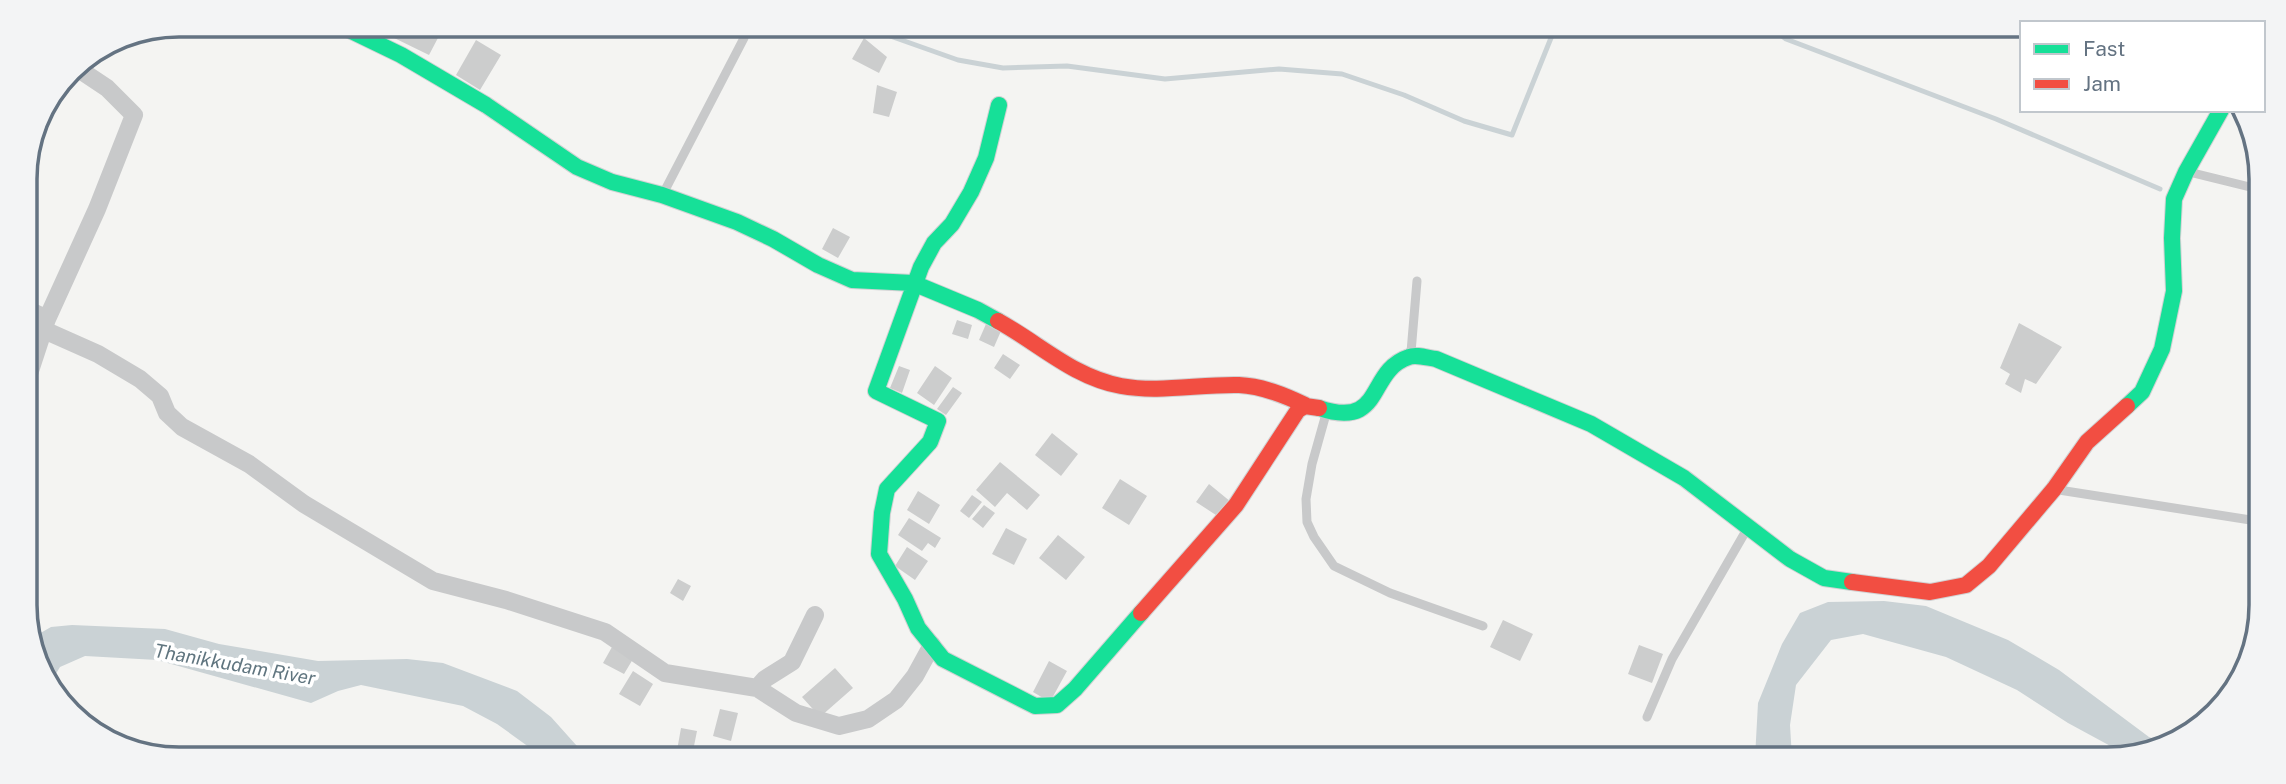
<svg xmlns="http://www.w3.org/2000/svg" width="2286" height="784" viewBox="0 0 2286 784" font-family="'Public Sans',sans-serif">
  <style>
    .water { fill: #cad2d5 }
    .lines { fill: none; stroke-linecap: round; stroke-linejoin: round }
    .stream { stroke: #cad2d5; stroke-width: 5 }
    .building { fill: #cccdcd }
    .fast-casing { stroke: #d1d2d3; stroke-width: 18 }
    .jam-casing { stroke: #d1d2d3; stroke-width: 18 }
    .lane { stroke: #c8c9ca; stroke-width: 9 }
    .street { stroke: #c8c9ca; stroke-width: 18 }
    .fast { stroke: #16e098; stroke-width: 16 }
    .jam { stroke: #f24e42; stroke-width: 16 }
    .labels { text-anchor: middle; stroke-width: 7; stroke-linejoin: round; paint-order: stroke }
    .water-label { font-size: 19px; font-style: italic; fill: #60757f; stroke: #fff }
    .rim { fill: none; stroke: #647382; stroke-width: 3.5 }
  </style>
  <rect width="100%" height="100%" fill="#f4f4f2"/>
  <path class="water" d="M1884,601L1926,606L2008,640L2059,670L2149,737L2161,742L2127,755L2068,723L2017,690L1946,657L1863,634L1831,640L1796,685L1790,725L1792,758H1755L1758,703L1782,644L1800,613L1828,602Z
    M72,625L165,629L219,644L318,661L407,659L443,663L517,691L551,717L585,755H540L497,724L463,706L361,685L338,691L311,703L157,660L85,656L60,667L51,682L30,639L51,627Z"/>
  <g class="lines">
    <path class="stream" d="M862,26L958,60L1003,68L1067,66L1165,79L1279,69L1342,74L1404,95L1464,121L1512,135L1555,28
      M1773,29L1786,39L1996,119L2160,189"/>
  </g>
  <path class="building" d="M390,25H417L439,36L429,55L386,34Z
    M864,38L887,57L879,73L852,59Z
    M476,40L501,55L480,90L456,75Z
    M877,85L897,92L889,117L873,113Z
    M833,228L850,237L838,258L822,249Z
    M957,320L972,325L968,339L952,334Z
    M2019,323L2062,347L2036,384L2025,379L2021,393L2005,384L2010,374L2000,368Z
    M986,324L1001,331L994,347L979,340Z
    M1003,354L1020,365L1010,379L994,368Z
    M899,366L910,370L902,393L890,388Z
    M935,366L952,378L934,405L917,393Z
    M953,387L962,393L946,415L937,409Z
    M1052,433L1078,454L1061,476L1035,455Z
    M1000,462L1040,495L1027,510L1007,493L995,507L976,490Z
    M1120,479L1147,496L1129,525L1102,508Z
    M1209,484L1231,502L1219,517L1196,502Z
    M918,491L940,505L929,524L907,510Z
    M972,495L982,502L969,518L960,511Z
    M984,505L995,513L983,528L972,519Z
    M909,518L941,538L935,548L928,543L922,551L898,535Z
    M1006,528L1027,539L1014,565L992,554Z
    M1058,535L1085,557L1066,580L1039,558Z
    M907,547L928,561L915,580L895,566Z
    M678,579L691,586L683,601L670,593Z
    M1503,620L1533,634L1520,661L1490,647Z
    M1639,645L1663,654L1652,683L1628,674Z
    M612,647L633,659L624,674L603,663Z
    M1049,661L1067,671L1050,702L1033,692Z
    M835,668L853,688L820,717L802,697Z
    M633,671L653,684L640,706L619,694Z
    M720,709L738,713L731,741L713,736Z
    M681,728L697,731L692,756H676Z"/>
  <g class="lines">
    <defs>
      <path id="fast" d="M339,25L401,55L486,105L577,167L612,182L662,195L737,222L773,239L818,265L852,280L913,283L978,310L998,321
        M999,105L986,158L971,192L952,224L934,243L921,267L876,391L938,421L930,442L887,489L882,513L879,554L905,599L918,628L943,659L1035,706L1057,705L1075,689L1141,613
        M2127,406L2142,392L2162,349L2174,291L2172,238L2174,199L2186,172L2221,110
        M1319,408C1385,430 1366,371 1409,357C1416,354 1428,358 1436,359L1591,424L1684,478L1790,559L1824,578L1852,582"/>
      <path id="jam" d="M998,321C1040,344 1073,377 1121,386C1159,393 1200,384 1239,385C1262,386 1284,395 1305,405
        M1852,582L1930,592L1966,585L1989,566L2054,489L2087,442L2127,406
        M1141,613L1236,505L1298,410L1305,406L1319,408"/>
    </defs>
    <use href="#fast" class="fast-casing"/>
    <use href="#jam" class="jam-casing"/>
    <path class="lane" d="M2189,172L2258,189
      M664,192L744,38
      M1411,352L1417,281
      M1326,414L1312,464L1306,499L1307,522L1314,537L1334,566L1390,593L1483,626
      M2059,490L2257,521
      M1647,717L1672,659L1747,529"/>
    <path class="street" d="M26,309L47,319
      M44,330L98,354L140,379L160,396L167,413L182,427L249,464L304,504L433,581L506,600L605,632L665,673L757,688L765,679L792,662L815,615
      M26,383L47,319L97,209L134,115L107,88L74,66
      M757,688L796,713L839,726L868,719L896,700L915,676L932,645"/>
    <use href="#fast" class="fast"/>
    <use href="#jam" class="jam"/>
  </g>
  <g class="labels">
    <g class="water-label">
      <text transform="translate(235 664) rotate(10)" y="7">Thanikkudam River</text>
    </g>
  </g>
  <path d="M0 0H2286V784H0ZM179 37H2107A142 142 0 0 1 2249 179V605A142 142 0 0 1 2107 747H179A142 142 0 0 1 37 605V179A142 142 0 0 1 179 37Z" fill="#f3f4f5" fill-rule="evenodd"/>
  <path class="rim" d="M179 37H2107A142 142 0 0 1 2249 179V605A142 142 0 0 1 2107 747H179A142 142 0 0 1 37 605V179A142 142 0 0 1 179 37Z"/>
  <rect x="2020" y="21" width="245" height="91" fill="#ffffff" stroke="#c1c7cd" stroke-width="2"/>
  <rect x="2034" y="44" width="35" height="10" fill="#16e098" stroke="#c1c7cd" stroke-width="2"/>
  <text x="2083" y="56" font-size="21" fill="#647382">Fast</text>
  <rect x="2034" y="79" width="35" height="10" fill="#f24e42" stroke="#c1c7cd" stroke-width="2"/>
  <text x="2083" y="91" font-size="21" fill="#647382">Jam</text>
</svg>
